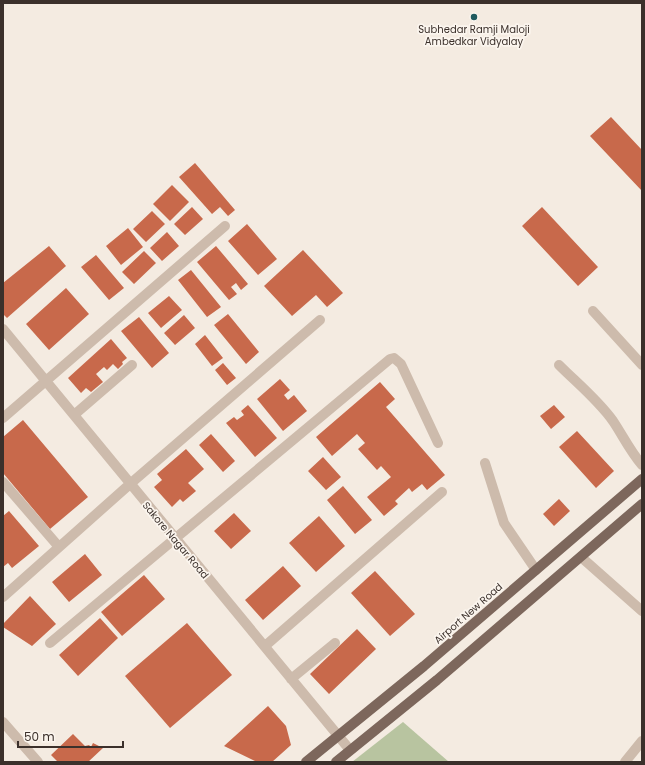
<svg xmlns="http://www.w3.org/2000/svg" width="645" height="765" viewBox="0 0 645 765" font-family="Poppins,sans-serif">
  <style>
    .green { fill: #b8c4a0 }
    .building { fill: #c8694b }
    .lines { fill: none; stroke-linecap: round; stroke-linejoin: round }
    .minor { stroke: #cdbbac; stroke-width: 10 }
    .major { stroke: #7d675c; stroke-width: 10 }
    .poi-dot { fill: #1f5a5e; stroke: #fbf5ee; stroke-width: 1.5 }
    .labels { text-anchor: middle; stroke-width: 3.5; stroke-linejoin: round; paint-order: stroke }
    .poi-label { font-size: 10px; fill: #3b302b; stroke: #fbf5ee }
    .street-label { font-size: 10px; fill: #3b302b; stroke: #fbf5ee }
  </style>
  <rect width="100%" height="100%" fill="#f4ebe1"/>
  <path class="green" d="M403,722L449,762H352Z"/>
  <path class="building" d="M611,117L642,150V191L590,136Z
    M195,163L235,210L228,216L220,207L212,214L179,177Z
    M172,185L189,202L170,221L153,204Z
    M192,207L203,219L185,235L174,224Z
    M542,207L598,267L578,286L522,226Z
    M152,211L165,224L146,242L133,229Z
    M247,224L277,259L258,275L228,241Z
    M128,228L143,247L121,265L106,246Z
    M167,232L179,246L162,261L150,248Z
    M49,246L66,266L7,318L3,314V283Z
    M216,246L248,284L241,290L236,283L231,287L237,294L229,300L197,262Z
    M303,250L343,293L327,307L316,295L292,316L264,286Z
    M144,251L156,263L134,284L122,272Z
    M96,255L124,288L109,300L81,267Z
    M191,270L221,307L207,317L178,280Z
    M66,288L89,314L49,350L26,324Z
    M169,296L182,310L161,328L148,313Z
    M228,314L259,352L246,364L214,325Z
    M184,315L195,328L175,345L164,333Z
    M139,317L169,353L152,368L121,331Z
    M205,335L223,358L212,366L195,344Z
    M111,339L127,358L122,362L123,364L118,369L113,364L107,370L104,367L96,374L103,382L91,392L86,388L81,393L68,378Z
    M223,363L236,378L227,385L215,370Z
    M280,379L290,390L284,395L288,400L294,395L307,411L283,431L257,399Z
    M380,382L395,399L386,407L445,475L427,490L422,484L412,492L409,488L395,501L398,504L384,516L367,497L391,477L381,466L377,470L358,449L365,443L357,434L332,456L316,437Z
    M248,405L277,438L255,457L226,423L234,417L237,420L244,415L241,411Z
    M554,405L565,417L551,429L540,416Z
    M23,420L88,497L50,529L3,473V437Z
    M577,431L614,471L596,488L559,447Z
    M211,434L235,461L223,472L199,445Z
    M186,449L204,469L188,483L196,491L183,502L180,499L172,507L154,487L162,480L157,474Z
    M323,457L341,477L326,490L308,471Z
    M343,486L372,520L355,534L327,500Z
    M559,499L570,511L554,526L543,514Z
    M9,511L39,546L12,568L8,563L3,567V516Z
    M234,513L251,531L231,549L214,531Z
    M319,516L345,546L316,572L289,543Z
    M85,554L102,575L69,602L52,582Z
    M283,566L301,586L263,620L245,600Z
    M375,571L415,614L390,636L351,593Z
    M144,575L165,599L122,636L101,612Z
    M30,596L56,624L32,646L3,627V624Z
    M100,618L118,638L78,676L59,655Z
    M187,623L232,675L170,728L125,676Z
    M357,629L376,649L329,694L310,674Z
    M268,706L286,726L291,745L272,762H257L224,746Z
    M73,734L85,746L89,745L91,747L93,743L103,748L88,762H58L51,755Z"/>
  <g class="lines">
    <path class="minor" d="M593,311L642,365
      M3,329L350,750
      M559,365C577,383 598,400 613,421C623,436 630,451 642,465
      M74,415L132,365
      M3,418L225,226
      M485,463L504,523L536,570
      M3,482L59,547
      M581,557L642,611
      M3,597L130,484L320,320
      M50,643L390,359L394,358L401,364L438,443
      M265,646L442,492
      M291,679L335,643
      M3,722L38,762
      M625,762L642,741"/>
    <path class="major" d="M306,762L424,666L642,479
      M336,762L437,680L642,504"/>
  </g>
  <circle class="poi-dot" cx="474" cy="17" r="4"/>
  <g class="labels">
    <g class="poi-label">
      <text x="474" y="33">Subhedar Ramji Maloji<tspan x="474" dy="12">Ambedkar Vidyalay</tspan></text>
    </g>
    <g class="street-label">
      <text transform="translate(176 540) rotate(50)" y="4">Sakore Nagar Road</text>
      <text transform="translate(468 613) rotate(-41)" y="4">Airport New Road</text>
    </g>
  </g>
  <rect width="645" height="765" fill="none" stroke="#3b302b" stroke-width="8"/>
  <path d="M18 741v6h105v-6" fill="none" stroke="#3b302b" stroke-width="2"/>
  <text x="24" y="741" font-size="12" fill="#3b302b" stroke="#fbf5ee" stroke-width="3" paint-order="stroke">50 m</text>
</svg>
